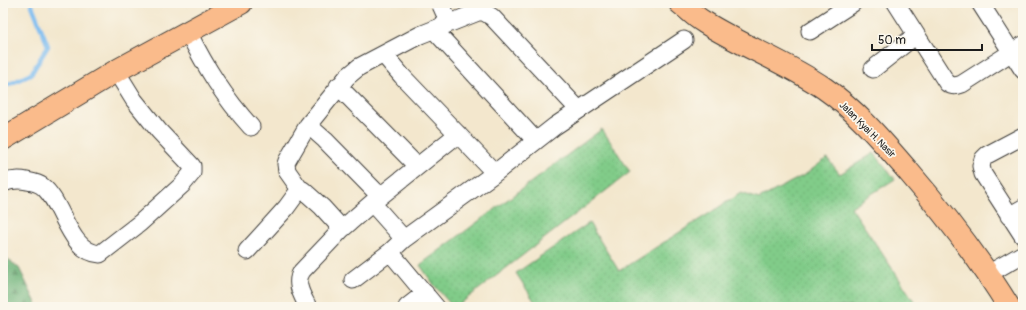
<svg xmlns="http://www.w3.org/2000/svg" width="1026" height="310" viewBox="0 0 1026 310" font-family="Pangolin,sans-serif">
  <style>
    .grass { fill: url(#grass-dots); stroke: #4e7452 }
    .forest { fill: url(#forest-firs); stroke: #426648 }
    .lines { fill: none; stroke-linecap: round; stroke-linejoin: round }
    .stream { stroke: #7cbcf0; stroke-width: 4.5 }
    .minor-casing { stroke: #3c3a37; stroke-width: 19 }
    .major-casing { stroke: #3c3a37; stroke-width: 24 }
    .minor { stroke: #fff; stroke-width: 17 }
    .major { stroke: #fabb8b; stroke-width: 22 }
    .labels { text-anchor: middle; stroke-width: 3.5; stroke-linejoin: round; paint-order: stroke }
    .street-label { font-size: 10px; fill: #1c1c1c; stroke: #fbf7ec }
  </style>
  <defs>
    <pattern id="grass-dots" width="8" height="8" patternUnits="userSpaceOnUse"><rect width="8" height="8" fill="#81cc89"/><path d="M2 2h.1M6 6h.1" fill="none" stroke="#6faf76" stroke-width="1.8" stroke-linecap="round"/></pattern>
    <pattern id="forest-firs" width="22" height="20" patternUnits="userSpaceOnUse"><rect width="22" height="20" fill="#68b075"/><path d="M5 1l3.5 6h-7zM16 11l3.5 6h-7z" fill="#558e5f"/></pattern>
  </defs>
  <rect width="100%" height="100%" fill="#fbf7ec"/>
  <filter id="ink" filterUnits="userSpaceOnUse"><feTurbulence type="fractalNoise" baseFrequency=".025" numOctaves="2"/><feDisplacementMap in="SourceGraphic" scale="8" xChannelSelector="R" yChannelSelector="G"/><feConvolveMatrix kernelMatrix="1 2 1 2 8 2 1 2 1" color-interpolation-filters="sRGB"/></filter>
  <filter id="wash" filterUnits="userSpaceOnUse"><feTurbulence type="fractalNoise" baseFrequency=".012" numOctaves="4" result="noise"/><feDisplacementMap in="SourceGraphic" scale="16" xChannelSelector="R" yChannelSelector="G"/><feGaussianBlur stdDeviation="0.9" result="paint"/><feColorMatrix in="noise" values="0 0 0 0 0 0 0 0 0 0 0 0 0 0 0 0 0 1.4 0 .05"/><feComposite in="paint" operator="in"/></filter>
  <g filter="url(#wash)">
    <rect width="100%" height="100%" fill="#f3e7cd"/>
    <path class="grass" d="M602,129L630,172L456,307H453L434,285L420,265Z
      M874,153L895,179L851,207L918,307H538L516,273L589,223L619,271L741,193L759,199L806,174L827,158L840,174Z"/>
    <path class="forest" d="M3,255L19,268L38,307H3Z"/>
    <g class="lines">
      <path class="stream" d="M3,85L12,83L31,74L48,46L31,3"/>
    </g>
  </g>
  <g filter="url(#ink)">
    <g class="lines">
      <defs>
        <path id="minor" d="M440,3L449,23
          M896,3L947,83C953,87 956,86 962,84L1023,45
          M980,3L1023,70
          M434,30L536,141
          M810,31L853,3
          M188,32C206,68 224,97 251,127
          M384,55L402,76L495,173
          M873,69L916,35
          M338,86L417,166
          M308,125L325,140L380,196
          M1023,136L987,155L983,159L981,166L983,174L1023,236
          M3,183C11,180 18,179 27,181C32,182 38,183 42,186C64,203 68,252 100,254L140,223L182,185L192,173V166L159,131L134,100L116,71
          M303,190L322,207L342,229
          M372,203L404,239
          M1009,216L1023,208
          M247,251L286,208L297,193L303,190L299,188L287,171L286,164L287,161L308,125L347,77L359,67L420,35L478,12H484L492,17L579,110
          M988,274L1023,254
          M353,280L390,252
          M308,307C302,295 294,283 302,271L342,229L372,203L458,134
          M407,307L425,293
          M436,307L390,252L404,239L495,173L555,126L684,40"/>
        <path id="major" d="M680,3C688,9 695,17 704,22C742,46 786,62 824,88C856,110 882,141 908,171C945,214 979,258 1009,307
          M3,139L116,71L241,3"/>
      </defs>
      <use href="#minor" class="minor-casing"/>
      <use href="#major" class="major-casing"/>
      <use href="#minor" class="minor"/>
      <use href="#major" class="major"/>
    </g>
  </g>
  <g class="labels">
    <g class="street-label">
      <text transform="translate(868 129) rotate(45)" y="4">Jalan Kyai H. Nasir</text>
    </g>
  </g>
  <rect width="1026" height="310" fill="none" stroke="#fbf7ec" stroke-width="16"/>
  <path d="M872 44v6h110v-6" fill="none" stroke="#1c1c1c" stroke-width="2"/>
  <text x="878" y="44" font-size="12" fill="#1c1c1c" stroke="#fbf7ec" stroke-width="3" paint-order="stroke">50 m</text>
</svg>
